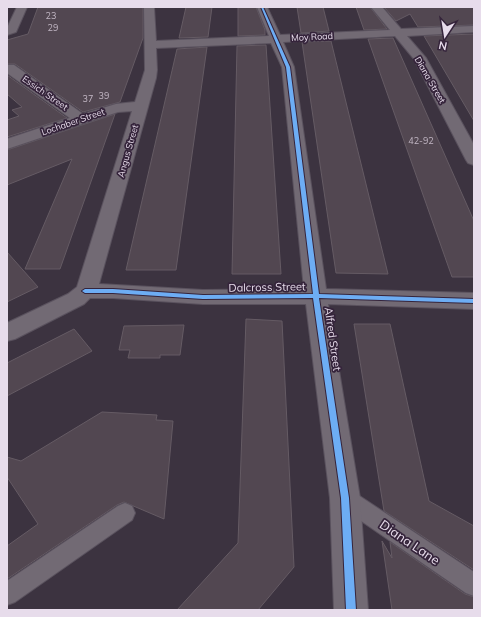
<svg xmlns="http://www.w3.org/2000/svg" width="481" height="617" viewBox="0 0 481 617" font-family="Mulish,sans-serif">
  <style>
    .building { fill: #524751; stroke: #655b64 }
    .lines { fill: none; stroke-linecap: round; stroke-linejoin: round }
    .service-casing { stroke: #5a525e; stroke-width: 2 }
    .minor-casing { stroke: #5a525e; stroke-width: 2 }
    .service { fill: #726a74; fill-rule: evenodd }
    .minor { fill: #726a74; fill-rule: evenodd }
    .cycleway-casing { stroke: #35243b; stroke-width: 2 }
    .cycleway { fill: #6dadf4; fill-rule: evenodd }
    .labels { text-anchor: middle; stroke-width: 3.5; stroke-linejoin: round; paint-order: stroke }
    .number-label { font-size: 9px; fill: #c2b7c4 }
    .far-street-label { font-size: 9px; fill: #e7dceb; stroke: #35243b }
    .street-label { font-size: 11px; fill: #e7dceb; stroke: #35243b }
    .near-street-label { font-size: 13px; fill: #e7dceb; stroke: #35243b }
  </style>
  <rect width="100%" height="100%" fill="#3c3340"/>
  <path class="building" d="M38,7H143V38L120,102L83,112L15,64H7V40L28,34Z
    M186,7H212L208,37L179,38Z
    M238,7H256L265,30V35L238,36Z
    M297,7H323L329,31L301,33Z
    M356,7H370L387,29L364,30Z
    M384,7H474V25L418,27L410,14L396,21Z
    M474,34V121L424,36Z
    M393,38L474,221V277H452L368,39Z
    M331,41L388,274L336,273L302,42Z
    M266,45L281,274H232L237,46Z
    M207,47L176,270H126L177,49Z
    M7,75L67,118L7,137V120L19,116L12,110L22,107L7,94Z
    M115,114L60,269H25L72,159L7,185V150Z
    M7,252L38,287L7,302Z
    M246,319L282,321L294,567L258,610H177L238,543Z
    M354,324H390L429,501L474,526V570L384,511Z
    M184,325L180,355H160V358H128L130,350H119L124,326Z
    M74,329L92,351L7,396V363Z
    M102,412L157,415L156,420L173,421L164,519L124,502L117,505L7,579V546L38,524L7,477V457L21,461Z
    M382,541L392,558L390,542L465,594L474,597V610H392Z"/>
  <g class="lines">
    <defs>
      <path id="service" d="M345,489L352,491L474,572V596L466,593L338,505L335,498L338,491Z
        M125,503L132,506L135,513L132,520L15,602L7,605V581L118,506Z"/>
      <path id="minor" d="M17,7H27L16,32L7,35V28Z
        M144,7H154L156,41L269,36L257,7H267L280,35L390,30L371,7H382L401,29L474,26V32L407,36L426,58L474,145V165L468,163L466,160L414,59L395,36L283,42L294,67L326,289L474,293V309L328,304L360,498L368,610H334L330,498L306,304H203L113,298H90L84,304L15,339L7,341V323L68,294L77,287L132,111L118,112L7,149V139L70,118L7,73V65H14L83,114L116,104L135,102L145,70ZM271,43L282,67L304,289L203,290L99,284L156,78L157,70L156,48Z"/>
    </defs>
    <use href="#service" class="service-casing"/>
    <use href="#minor" class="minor-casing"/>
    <use href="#service" class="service"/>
    <use href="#minor" class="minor"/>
    <defs>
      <path id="cycleway" d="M261,7H263L290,67L319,294L474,299V303L319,298L349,498L356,610H346L341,498L313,298L203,299L113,293H85L82,291L85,289H113L203,295L313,294L286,67Z"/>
    </defs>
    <use href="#cycleway" class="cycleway-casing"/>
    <use href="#cycleway" class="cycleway"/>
  </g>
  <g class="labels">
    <g class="number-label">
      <text x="51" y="19">23</text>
      <text x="53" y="31">29</text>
      <text x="104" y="99">39</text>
      <text x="88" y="102">37</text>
      <text x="421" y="144">42-92</text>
    </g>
    <g class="far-street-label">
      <text transform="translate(312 37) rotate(-3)" y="3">Moy Road</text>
      <text transform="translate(430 80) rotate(60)" y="3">Diana Street</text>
      <text transform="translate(45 93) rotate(35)" y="3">Essich Street</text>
      <text transform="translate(73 122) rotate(-19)" y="3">Lochaber Street</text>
      <text transform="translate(128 151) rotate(-74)" y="3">Angus Street</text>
    </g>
    <g class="street-label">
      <text transform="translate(267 287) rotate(-1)" y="4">Dalcross Street</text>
      <text transform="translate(333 339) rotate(82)" y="4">Alfred Street</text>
    </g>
    <g class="near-street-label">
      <text transform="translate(410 542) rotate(34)" y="5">Diana Lane</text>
    </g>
  </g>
  <rect width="481" height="617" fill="none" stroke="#e7dceb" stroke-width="16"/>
  <g transform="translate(445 36) rotate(192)" stroke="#35243b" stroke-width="3" paint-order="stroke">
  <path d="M0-3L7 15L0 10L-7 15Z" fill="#e7dceb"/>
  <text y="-6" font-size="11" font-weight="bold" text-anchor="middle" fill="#e7dceb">N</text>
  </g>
</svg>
